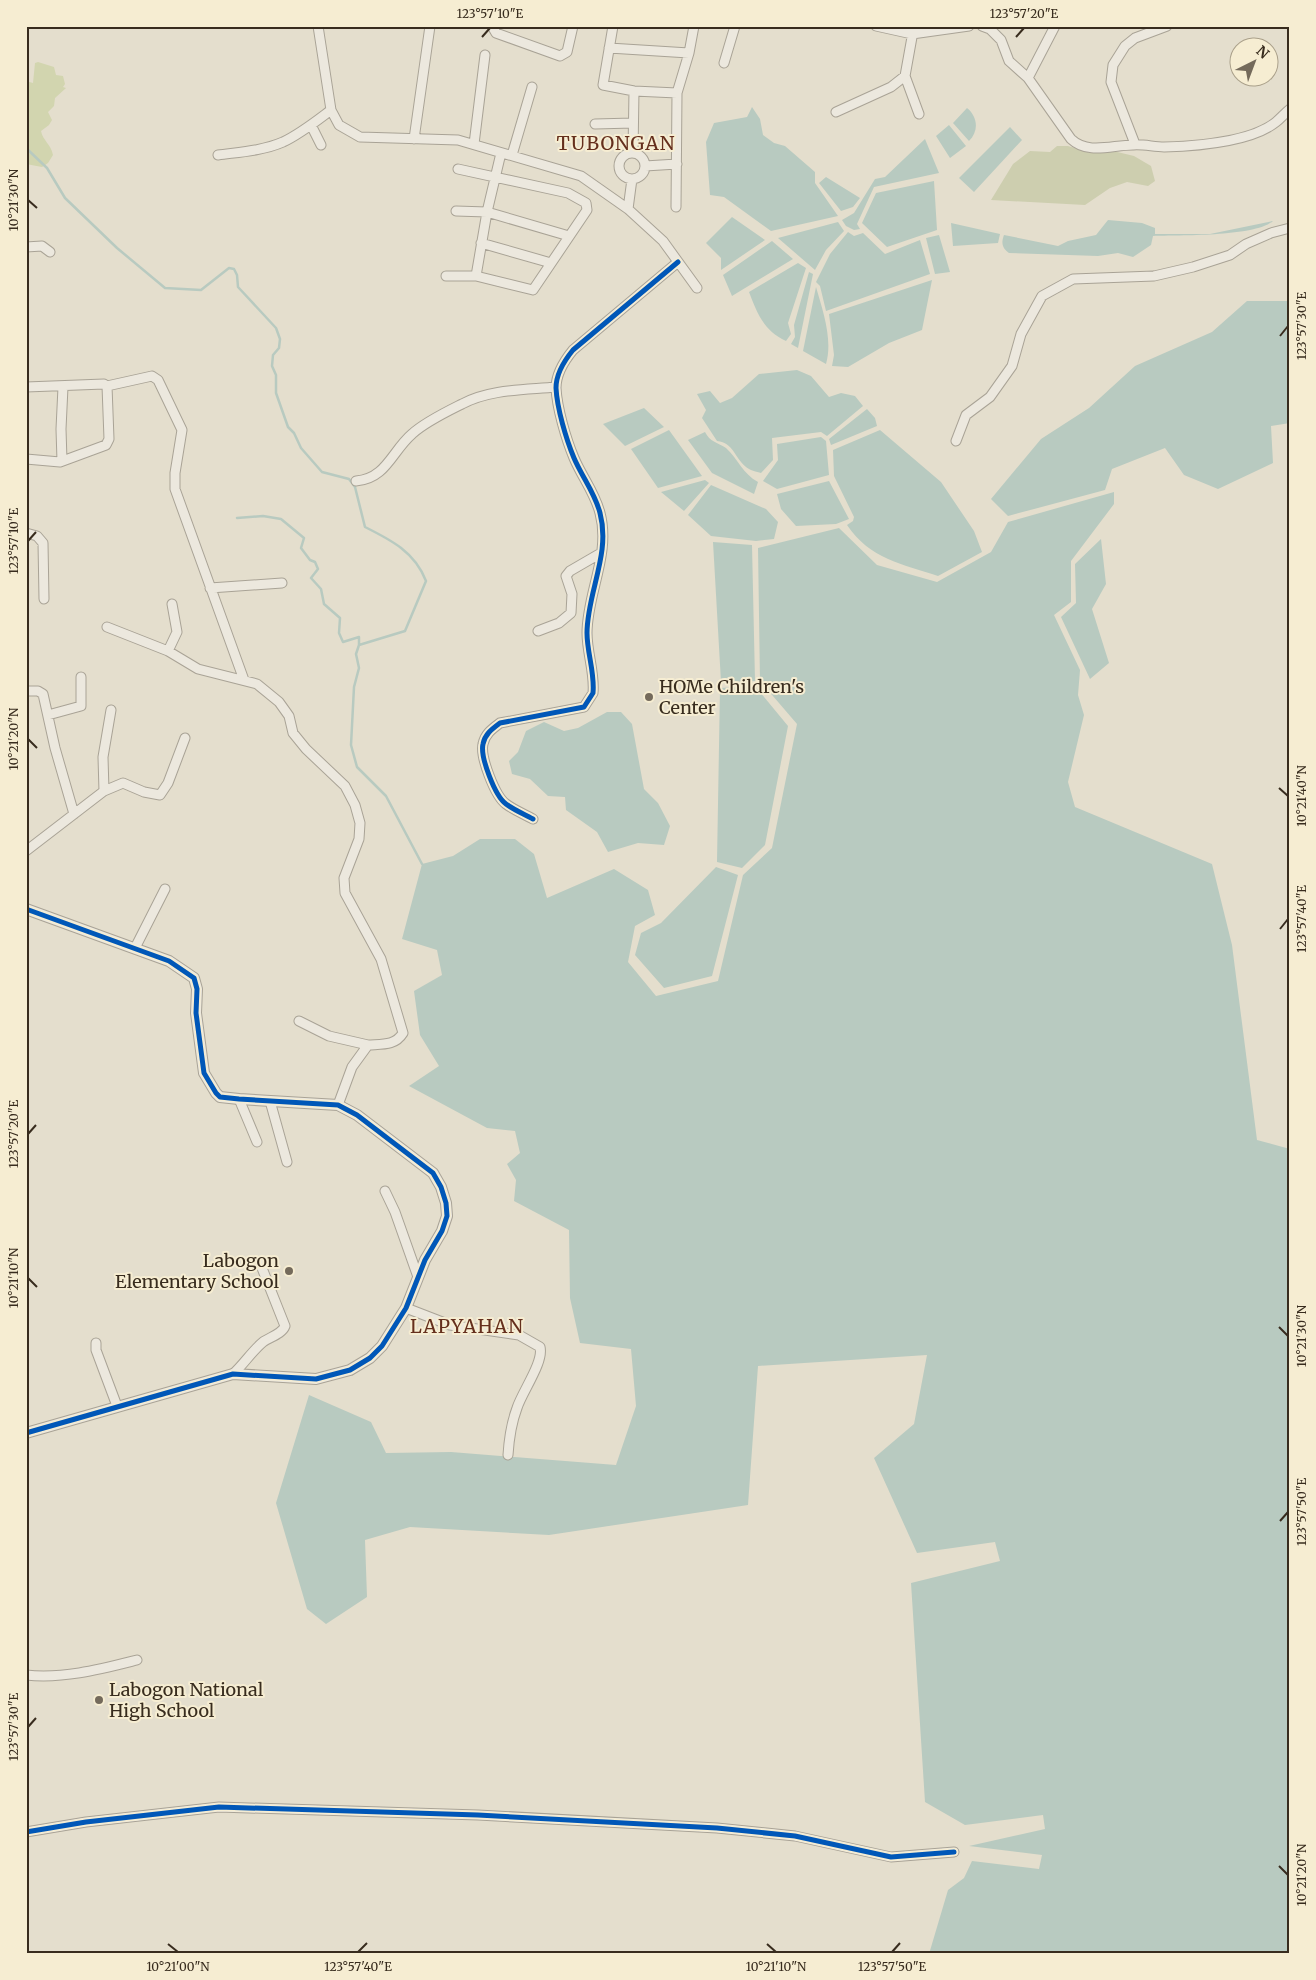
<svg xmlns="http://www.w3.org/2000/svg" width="1316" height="1980" viewBox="0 0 1316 1980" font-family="Merriweather,serif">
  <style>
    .green { fill: #d2d5af }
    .cemetery { fill: #cdceaf }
    .water { fill: #b8cac0 }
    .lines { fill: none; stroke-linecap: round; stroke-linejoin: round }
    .stream { stroke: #b8cac0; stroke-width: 2.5 }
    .minor-casing { stroke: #a9a396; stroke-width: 11 }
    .tertiary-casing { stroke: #a9a396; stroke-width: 12 }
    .minor { stroke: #ece8de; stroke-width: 9 }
    .tertiary { stroke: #ece8de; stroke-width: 10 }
    .cycleway-casing { stroke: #f6edd2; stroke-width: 8 }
    .cycleway { stroke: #0057b8; stroke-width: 5 }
    .ticks { fill: none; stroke: #382c1e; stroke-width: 2 }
    .poi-dot { fill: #746a5b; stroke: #f6edd2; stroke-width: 2 }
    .labels { text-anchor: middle; stroke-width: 4; stroke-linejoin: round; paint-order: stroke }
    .poi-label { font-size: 18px; fill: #382c1e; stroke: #f6edd2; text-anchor: start }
    .neighbourhood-label { font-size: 19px; letter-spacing: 1px; fill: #652f1d; stroke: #f6edd2 }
    .neatline { fill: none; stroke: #382c1e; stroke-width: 2 }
    .ticks-label { font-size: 12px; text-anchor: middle; fill: #382c1e }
  </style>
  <rect width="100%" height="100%" fill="#e4decd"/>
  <path class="green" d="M38,62L54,67L56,75L63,76L65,84L63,87L66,88L55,98L54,106L48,112L52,120L49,125L41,131C43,141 51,144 53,155L48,163L42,167L26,164V81L33,83L35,63Z"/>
  <path class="cemetery" d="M1057,146H1068L1091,153L1109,150L1134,156L1151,166L1155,181L1148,186L1127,182L1110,188L1085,205L991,200L1013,164L1030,151L1050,152Z"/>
  <path class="water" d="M752,107L760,119L763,135L774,143L785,146L815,172V183L838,216L771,231L724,197L710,195L706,142L714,123L747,117Z
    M967,108C978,117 979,131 969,141L953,123Z
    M949,125L966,146L950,158L936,136Z
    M1010,127L1022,140L974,192L959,178Z
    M925,139L939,173L874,187L857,224L860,229L854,230L846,226L842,220L854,213L875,179L885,177Z
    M826,177L860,198L853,207L841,211L819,183Z
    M934,181L937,230L887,247L862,223L876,193Z
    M732,217L765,240L721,270V258L706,243Z
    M1108,220L1142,223L1155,228V234H1210L1273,221C1255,237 1179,235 1153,236L1151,245L1133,257L1118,253L1098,256L1009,253C1002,248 1001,243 1004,235L1058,246L1068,241L1096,235Z
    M838,222L844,231L826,250L815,270L778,238Z
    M951,223L1000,234L998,243L953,246Z
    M848,232L854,236L863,233L885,254L920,240L930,274L826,311L820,286L816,282L830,254Z
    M939,235L950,272L935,274L926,238Z
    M772,241L793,259L732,296L723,275Z
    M798,263L806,268L788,323L791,334L786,341C764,331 757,313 749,292Z
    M809,272L813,274L798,348L791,344L795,337L794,325Z
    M932,280L922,330L889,343L848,367L832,366L834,355L829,314Z
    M816,287C823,311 833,340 826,364L803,351Z
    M1247,301H1290V423L1271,426L1273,463L1218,489L1184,475L1165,448L1112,469L1105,490L1008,516L991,499L1041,439L1089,408L1135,366L1212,332Z
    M797,370L811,376L829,397L841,393L855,396L863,406L827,436L821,432L772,438L773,460L761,473C757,472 749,470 746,467C734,457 734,443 717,441L702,418L706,410L697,394L710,391L720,403L732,398L759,374Z
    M644,408L664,427L625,446L603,424Z
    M867,409L875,418L877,426L831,445L829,439Z
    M669,430L702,476L658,488L631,449Z
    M880,430L941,482L974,531L982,552L938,576C902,564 870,559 847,525L853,521L854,517L834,476L833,450Z
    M705,432C710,442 717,442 726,448C738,459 743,474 758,482L754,494L712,473L688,440Z
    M821,437L826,441L829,475L777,489L763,481L778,460L777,444Z
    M705,480L709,483L684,511L661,492Z
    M829,481L849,519L836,524L796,526L781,509L777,494Z
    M711,485L766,509L778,522L774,539L756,541L711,536L688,515Z
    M1114,492V504L1071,561V602L1054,615L1080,670L1078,695L1084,715L1068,782L1075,807L1212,864L1232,945L1257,1140L1290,1149V1954H929L948,1890L964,1878L972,1861L1039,1869L1042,1855L969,1846L1045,1829L1043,1815L965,1825L925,1802L911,1583L1000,1561L995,1542L917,1553L874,1458L914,1424L927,1355L758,1366L748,1505L549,1535L410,1527L365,1540L367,1597L326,1624L307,1609L276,1503L309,1395L371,1422L386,1453L451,1452L616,1465L636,1406L631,1349L580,1343L570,1298L569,1230L514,1201L516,1180L507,1164L520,1153L515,1131L487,1128L409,1086L439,1066L420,1035L414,991L442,975L437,950L402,939L422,864L453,856L480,839H515L534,854L547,898L614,869L648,890L655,915L635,926L628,962L656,996L718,981L743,875L772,848L797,724L760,681L758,548L839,528L877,565L937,582L991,552L1008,522Z
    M1101,539L1106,584L1092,609L1109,663L1090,679L1061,617L1076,603L1075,564Z
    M713,542L752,545L755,681L721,682Z
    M755,686L788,726L765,845L742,868L717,862L720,688Z
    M607,712H621L632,724L644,789L658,803L670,826L664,845L638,843L608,852L597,832L566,810L565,797L548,796L530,779L512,774L509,761L518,752L526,731L544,722L564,731L578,728Z
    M716,867L738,875L712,976L664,988L635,955L641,933L661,923Z"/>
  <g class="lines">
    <path class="stream" d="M26,148L47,168L65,198L117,248L165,288L201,290L229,268L234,269L237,275L238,287L276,328L280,339L279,348L273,355L272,366L276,375V393L288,427L294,433L301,448L322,472L349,479L355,487L365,527C391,540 415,552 426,581L405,631L359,645L356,654L359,668L354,687L351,745L357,767L386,796L422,864
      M237,518L263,516L281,519L304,538L301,548L310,560L315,562L318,569L311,578L321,589L324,604L340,618L339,633L343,642L359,637V645"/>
    <defs>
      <path id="minor" d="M318,26L331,110L339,125L360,137L458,140L581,176L628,209L663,241L697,288
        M492,26L496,33L560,56L567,52L573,26
        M613,26L603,85L634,91L677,93
        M876,26L912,34L969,26
        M914,26L905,76L919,114
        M982,26L990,29L1001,40L1009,61L1028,78L1071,139C1088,155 1112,145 1133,145C1143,144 1154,147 1164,147C1195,146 1251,142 1276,122C1281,118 1285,113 1290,109
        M609,48L689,53
        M724,63L735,26
        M1028,78L1055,26
        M836,112L891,87L905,76
        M595,124L633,123
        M311,125L321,145
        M414,139L430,26
        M474,144L485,55
        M1135,144L1111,82L1113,65L1125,46L1135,38L1167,26
        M633,153L634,91
        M619 166a13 13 0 1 1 26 0a13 13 0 1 1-26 0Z
        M218,155C240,152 262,151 283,142C300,134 315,122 331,110
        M512,155L532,87
        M645,166L677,164
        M676,207L677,93L689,53L694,26
        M628,209L632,179
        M456,211L487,212L569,236
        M481,243L551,263
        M26,247L42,246L50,252
        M446,276H476L533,290L587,210L586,203L568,193L458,169
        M476,276L487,212L501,153
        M26,387L104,384L107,386L152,376L158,380L182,430L175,473V489L244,680
        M956,441L966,415L990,397L1012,366L1021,334L1042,296L1073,279L1154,276L1193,267L1230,255L1246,244L1271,233L1290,228
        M26,459L60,462L106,445L109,439L107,386
        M62,461L61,429L63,387
        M356,481C386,479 392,451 412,434C425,422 446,412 462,404C490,389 525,390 556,387
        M26,533L37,536L43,543L44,599
        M210,588L282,583
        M107,627L168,651L198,669L257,684L279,702L289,716L293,733L306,749L345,786L355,805L360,823L359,839L344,878L345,893L381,959L403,1033C395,1046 382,1044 368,1045L352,1067L338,1105
        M538,631L559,623L571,613L572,594L566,576L570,571L601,553
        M168,651L177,632L172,604
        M26,691H38L43,694L55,748L74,814
        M48,715L81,706V677
        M104,791L103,757L111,710
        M533,819C524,814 514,810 506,804C495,796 480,757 483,744C485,734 492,729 500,723L584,707L593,693C595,673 587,653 587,633C587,593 611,554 600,513C595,493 582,477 574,458C566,439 557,408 556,388C556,374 564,361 573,350L678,262
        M26,851L104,791L123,783L144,792L160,795L168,783L185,738
        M135,948L165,889
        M299,1021L329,1036L368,1045
        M239,1099L257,1142
        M270,1101L287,1162
        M385,1191L395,1212L418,1277
        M406,1308L450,1325L519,1335L540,1347C544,1362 522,1392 517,1408C511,1424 509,1439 508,1455
        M96,1343V1350L117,1406
        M233,1374C244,1364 252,1351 263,1342C270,1337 282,1334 285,1326L260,1263
        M26,1675C64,1679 101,1669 137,1660
        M26,1832L86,1822L219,1807L478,1815L717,1828L795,1836L891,1857L954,1852"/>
      <path id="tertiary" d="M26,909L169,961L194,978L197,989L196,1013L204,1073L216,1093L220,1097L239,1099L338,1105L357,1115L433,1173L441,1187L446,1203L447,1216L442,1231L425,1260L406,1308L382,1346L370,1358L350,1370L316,1379L233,1374L26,1433"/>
    </defs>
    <use href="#minor" class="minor-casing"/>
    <use href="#tertiary" class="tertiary-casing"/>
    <use href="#minor" class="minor"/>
    <use href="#tertiary" class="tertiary"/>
    <defs>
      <path id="cycleway" d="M533,819C524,814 514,810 506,804C495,796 480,757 483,744C485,734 492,729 500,723L584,707L593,693C595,673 587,653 587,633C587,593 611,554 600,513C595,493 582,477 574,458C566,439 557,408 556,388C556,374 564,361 573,350L678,262
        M26,909L169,961L194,978L197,989L196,1013L204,1073L216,1093L220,1097L239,1099L338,1105L357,1115L433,1173L441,1187L446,1203L447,1216L442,1231L425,1260L406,1308L382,1346L370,1358L350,1370L316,1379L233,1374L26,1433
        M26,1832L86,1822L219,1807L478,1815L717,1828L795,1836L891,1857L954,1852"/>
    </defs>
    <use href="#cycleway" class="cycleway-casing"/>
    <use href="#cycleway" class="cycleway"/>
  </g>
  <path class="ticks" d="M482,37L490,28M1016,37L1024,28M28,200L37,208M1280,336L1288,326M28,541L36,532M28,739L37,748M1279,788L1288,796M1280,929L1288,919M28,1134L36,1125M28,1278L37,1287M1279,1327L1288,1336M1280,1521L1288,1512M28,1727L36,1718M1279,1866L1288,1875M168,1944L178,1952M767,1944L776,1952M358,1952L367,1943M892,1952L900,1943"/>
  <g class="poi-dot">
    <circle cx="649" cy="697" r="5"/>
    <circle cx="289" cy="1271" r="5"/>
    <circle cx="99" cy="1700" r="5"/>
  </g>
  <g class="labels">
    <g class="poi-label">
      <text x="659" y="693">HOMe Children's<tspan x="659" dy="21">Center</tspan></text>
      <text x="279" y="1267" text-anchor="end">Labogon<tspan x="279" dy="21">Elementary School</tspan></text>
      <text x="109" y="1696">Labogon National<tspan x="109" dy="21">High School</tspan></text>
    </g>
    <g class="neighbourhood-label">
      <text x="616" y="150">TUBONGAN</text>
      <text x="467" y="1333">LAPYAHAN</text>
    </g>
  </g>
  <rect width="1316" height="1980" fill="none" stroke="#f6edd2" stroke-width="55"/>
  <g transform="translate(1254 62) rotate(42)"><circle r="24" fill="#f6edd2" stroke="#aaa08a"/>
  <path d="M0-4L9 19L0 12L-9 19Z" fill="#746a5b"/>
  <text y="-8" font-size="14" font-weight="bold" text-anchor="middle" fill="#382c1e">N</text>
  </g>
  <rect x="28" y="28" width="1260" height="1924" class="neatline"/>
  <g class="ticks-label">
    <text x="490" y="18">123°57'10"E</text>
    <text x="1024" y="18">123°57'20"E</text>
    <text transform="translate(14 200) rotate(-90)" y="4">10°21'30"N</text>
    <text transform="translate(1302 326) rotate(-90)" y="4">123°57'30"E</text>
    <text transform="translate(14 541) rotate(-90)" y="4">123°57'10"E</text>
    <text transform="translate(14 739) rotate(-90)" y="4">10°21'20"N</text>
    <text transform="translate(1302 796) rotate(-90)" y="4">10°21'40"N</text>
    <text transform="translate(1302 919) rotate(-90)" y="4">123°57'40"E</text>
    <text transform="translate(14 1134) rotate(-90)" y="4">123°57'20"E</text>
    <text transform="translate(14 1278) rotate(-90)" y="4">10°21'10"N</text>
    <text transform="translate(1302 1336) rotate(-90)" y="4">10°21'30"N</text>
    <text transform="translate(1302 1512) rotate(-90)" y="4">123°57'50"E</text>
    <text transform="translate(14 1727) rotate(-90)" y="4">123°57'30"E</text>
    <text transform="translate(1302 1875) rotate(-90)" y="4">10°21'20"N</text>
    <text x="178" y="1971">10°21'00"N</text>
    <text x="358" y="1971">123°57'40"E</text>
    <text x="776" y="1971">10°21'10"N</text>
    <text x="892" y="1971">123°57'50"E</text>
  </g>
</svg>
